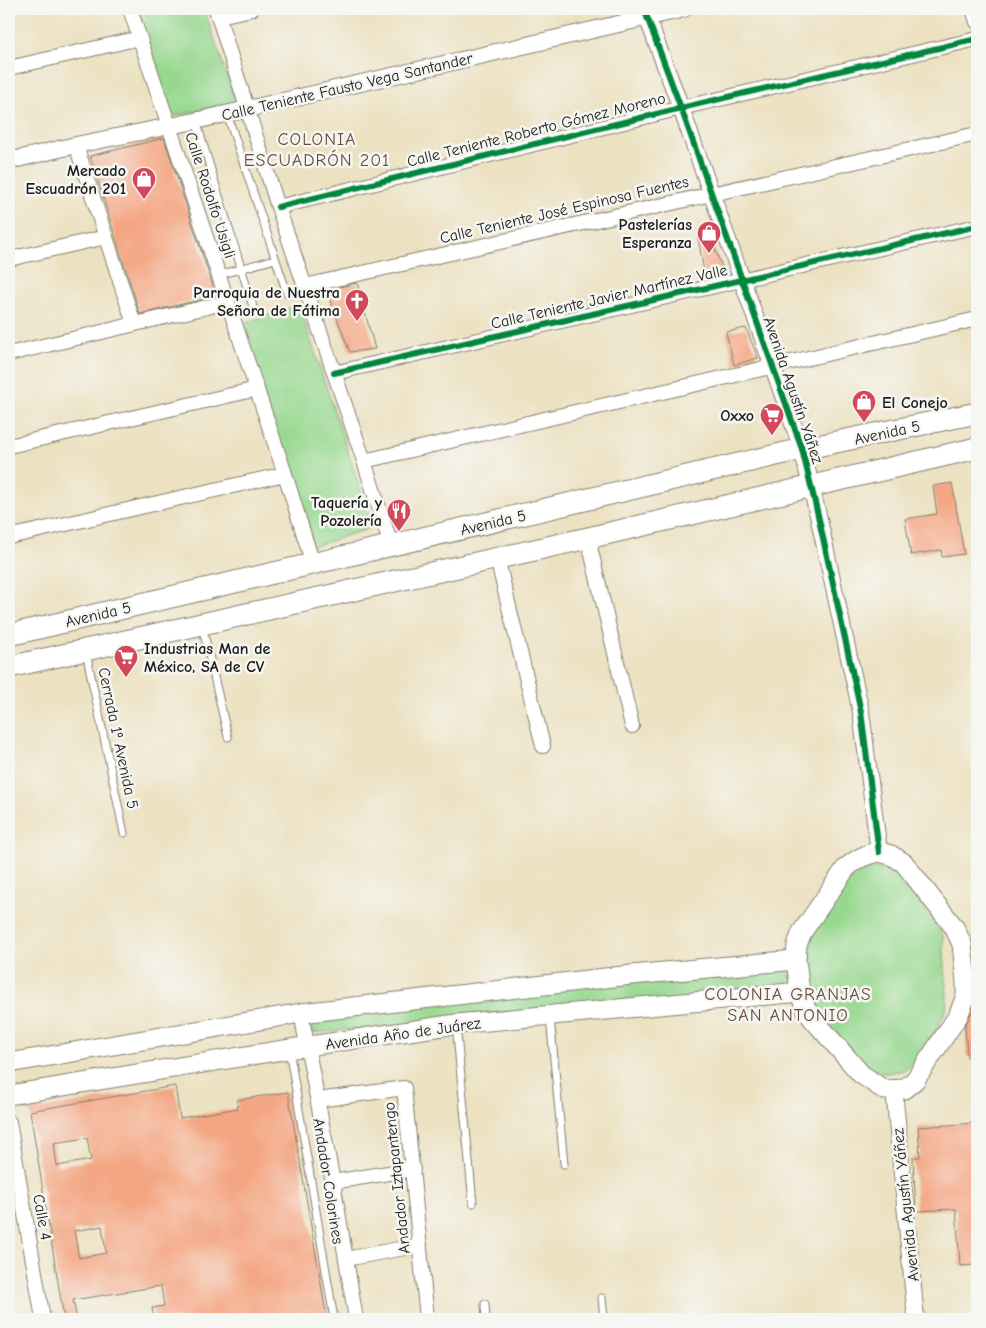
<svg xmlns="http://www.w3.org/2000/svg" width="986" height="1328" viewBox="0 0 986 1328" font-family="'Comic Neue',sans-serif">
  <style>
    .green { fill: #97d88f; stroke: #5a7a56 }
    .building { fill: #f4a683; fill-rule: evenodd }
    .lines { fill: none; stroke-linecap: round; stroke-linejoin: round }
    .service-casing { stroke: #847e6e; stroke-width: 9 }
    .minor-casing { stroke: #847e6e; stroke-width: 16 }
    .tertiary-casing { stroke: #847e6e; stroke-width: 18 }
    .secondary-casing { stroke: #847e6e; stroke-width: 21 }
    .primary-casing { stroke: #847e6e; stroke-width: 23 }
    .service { stroke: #fff; stroke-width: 7 }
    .minor { stroke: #fff; stroke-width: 14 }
    .tertiary { stroke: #fff; stroke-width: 16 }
    .secondary { stroke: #fff; stroke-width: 19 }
    .primary { stroke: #fff; stroke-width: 21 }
    .cycleway-casing { stroke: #f6f6f2; stroke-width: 9 }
    .cycleway { stroke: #00873e; stroke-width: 6 }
    .labels { text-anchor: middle; stroke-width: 5; stroke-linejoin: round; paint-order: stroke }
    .street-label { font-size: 16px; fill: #1c1c1c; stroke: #f6f6f2 }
    .poi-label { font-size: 16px; font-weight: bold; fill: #1c1c1c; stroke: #f6f6f2; text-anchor: end }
    .neighbourhood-label { font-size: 18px; letter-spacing: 1px; fill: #684c40; stroke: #f6f6f2 }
  </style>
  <rect width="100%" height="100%" fill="#f6f6f2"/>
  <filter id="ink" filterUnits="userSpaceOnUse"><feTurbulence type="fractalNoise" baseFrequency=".02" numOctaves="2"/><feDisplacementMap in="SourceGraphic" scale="10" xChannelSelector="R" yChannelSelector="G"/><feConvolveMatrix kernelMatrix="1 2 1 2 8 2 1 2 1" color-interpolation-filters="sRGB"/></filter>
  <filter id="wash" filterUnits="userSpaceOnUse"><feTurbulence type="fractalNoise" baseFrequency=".0096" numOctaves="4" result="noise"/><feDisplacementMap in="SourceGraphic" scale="20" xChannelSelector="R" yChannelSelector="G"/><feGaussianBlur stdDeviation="1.12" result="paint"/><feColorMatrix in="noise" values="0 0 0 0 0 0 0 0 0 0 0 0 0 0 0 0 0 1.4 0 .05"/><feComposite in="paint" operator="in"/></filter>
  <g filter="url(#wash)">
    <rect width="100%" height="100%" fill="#ece1c1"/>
    <path class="green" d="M136,9H204L236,102L171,117Z
      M299,305L373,527L312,547L239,325Z
      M875,868L890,870L902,879L940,930L943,937L947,996L946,1010L928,1046L919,1060L905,1070L888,1073H880L864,1066L814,1006L809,946L811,937L852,879L862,871Z
      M792,961L795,990L312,1033C309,1027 309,1024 312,1018Z"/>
    <g id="blocks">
      <path class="building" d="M164,138L216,296L140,314L90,156Z
        M709,233L723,270L705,277L698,238Z
        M357,283L375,349L350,352L326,290Z
        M746,328L758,358L734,365L726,332Z
        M952,483L964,554L942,557L941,550L911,555L905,519L937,514L933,486Z
        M977,1006V1056L967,1057L965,1026L974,1007Z
        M175,1086L180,1118L238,1108L237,1100L288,1092L327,1319H154L152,1308L164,1306L161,1286L73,1300L77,1319H64L30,1111ZM87,1138L91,1160L57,1166L54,1143ZM102,1226L106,1253L79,1258L74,1231Z
        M977,1123V1265L960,1266L956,1209L916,1211L913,1157H920L918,1127Z"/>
    </g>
  </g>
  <g filter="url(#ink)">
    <use href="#blocks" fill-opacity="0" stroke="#847e6e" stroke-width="1"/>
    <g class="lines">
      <defs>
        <path id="service" d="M227,114L287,293
          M196,121L254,310
          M219,275L275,259
          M202,625L228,737
          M86,652L124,833
          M550,1017L564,1164
          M456,1024L473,1203
          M289,1049L334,1319
          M602,1298L604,1319
          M485,1304L486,1319"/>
        <path id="minor" d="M130,9L285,474L313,564
          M216,9L278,207L364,461L391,545
          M973,9L977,22
          M219,16L252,9
          M9,68L140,38
          M76,145L134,324
          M278,207L681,108L977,39
          M9,259L106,237
          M305,286L977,134
          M9,354L228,302
          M334,373L977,226
          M9,446L257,389
          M364,461L977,319
          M9,537L285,474
          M588,538L632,726
          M497,558L543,746
          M301,1013L333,1182L356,1319
          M318,1100L404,1088L427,1319
          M9,1122L43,1319
          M333,1182L413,1169
          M346,1259L420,1245"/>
        <path id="tertiary" d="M644,9L681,108L802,449L818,515L861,712L879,852
          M9,161L76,145L195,121L684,9
          M894,1090L916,1319"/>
        <path id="secondary" d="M879,852L891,855L904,863L954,927L962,944L966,982V996L958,1016L915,1080L904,1089L884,1090L861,1074L812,1018L805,1007L800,992L796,960L797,945L802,932L846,868C857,859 865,854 879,852Z
          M9,1063L301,1013L631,975L796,960
          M9,1095L289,1049L456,1024L800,992"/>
        <path id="primary" d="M9,635L802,449L977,413
          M9,667L588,538L977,448"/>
      </defs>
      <use href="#service" class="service-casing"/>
      <use href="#minor" class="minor-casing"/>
      <use href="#tertiary" class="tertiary-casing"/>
      <use href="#secondary" class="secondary-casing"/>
      <use href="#primary" class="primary-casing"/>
      <use href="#service" class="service"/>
      <use href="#minor" class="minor"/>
      <use href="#tertiary" class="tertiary"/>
      <use href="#secondary" class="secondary"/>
      <use href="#primary" class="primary"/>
      <defs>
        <path id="cycleway" d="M644,9L681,108L802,449L818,515L861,712L879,852
          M278,207L681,108L977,39
          M334,373L977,226"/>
      </defs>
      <use href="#cycleway" class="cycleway-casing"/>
      <use href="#cycleway" class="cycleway"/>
    </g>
  </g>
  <defs>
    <symbol id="shop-pin" viewBox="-11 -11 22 30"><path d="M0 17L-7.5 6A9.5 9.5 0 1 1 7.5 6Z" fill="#d1495b" stroke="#f6f6f2"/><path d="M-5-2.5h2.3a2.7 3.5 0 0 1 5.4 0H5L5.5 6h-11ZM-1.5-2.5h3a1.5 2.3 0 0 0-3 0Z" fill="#fff"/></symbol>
    <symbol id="church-pin" viewBox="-11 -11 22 30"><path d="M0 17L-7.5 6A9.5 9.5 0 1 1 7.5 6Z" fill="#d1495b" stroke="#f6f6f2"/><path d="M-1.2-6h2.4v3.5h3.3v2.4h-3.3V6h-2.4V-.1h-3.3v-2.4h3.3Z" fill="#fff"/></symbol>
    <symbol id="supermarket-pin" viewBox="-11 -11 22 30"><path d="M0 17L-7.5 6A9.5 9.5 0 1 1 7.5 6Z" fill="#d1495b" stroke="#f6f6f2"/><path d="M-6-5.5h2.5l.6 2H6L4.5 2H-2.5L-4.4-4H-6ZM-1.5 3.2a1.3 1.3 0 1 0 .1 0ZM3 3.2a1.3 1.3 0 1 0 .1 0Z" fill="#fff"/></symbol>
    <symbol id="restaurant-pin" viewBox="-11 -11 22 30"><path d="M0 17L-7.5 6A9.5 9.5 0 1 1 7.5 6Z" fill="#d1495b" stroke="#f6f6f2"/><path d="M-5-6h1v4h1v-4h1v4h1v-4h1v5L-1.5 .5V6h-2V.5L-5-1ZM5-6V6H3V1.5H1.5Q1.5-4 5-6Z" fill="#fff"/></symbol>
  </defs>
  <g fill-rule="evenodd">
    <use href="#shop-pin" x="130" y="165" width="28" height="38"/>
    <use href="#shop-pin" x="695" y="219" width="28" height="38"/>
    <use href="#church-pin" x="343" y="287" width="28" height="38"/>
    <use href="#shop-pin" x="850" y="388" width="28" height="38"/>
    <use href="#supermarket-pin" x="758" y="401" width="28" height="38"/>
    <use href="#restaurant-pin" x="385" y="497" width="28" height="38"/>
    <use href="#supermarket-pin" x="112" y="643" width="28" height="38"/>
  </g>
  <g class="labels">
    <g class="street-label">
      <text transform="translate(347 86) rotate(-13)" y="6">Calle Teniente Fausto Vega Santander</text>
      <text transform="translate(536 129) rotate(-14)" y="6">Calle Teniente Roberto Gómez Moreno</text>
      <text transform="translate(211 195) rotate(72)" y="6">Calle Rodolfo Usigli</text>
      <text transform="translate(564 209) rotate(-13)" y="6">Calle Teniente José Espinosa Fuentes</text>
      <text transform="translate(609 296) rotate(-13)" y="6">Calle Teniente Javier Martínez Valle</text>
      <text transform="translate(794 390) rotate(71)" y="6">Avenida Agustín Yáñez</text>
      <text transform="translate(887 432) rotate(-12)" y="6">Avenida 5</text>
      <text transform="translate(493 522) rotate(-13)" y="6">Avenida 5</text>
      <text transform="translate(98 614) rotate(-13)" y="6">Avenida 5</text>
      <text transform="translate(119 738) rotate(78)" y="6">Cerrada 1ª Avenida 5</text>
      <text transform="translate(403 1033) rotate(-8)" y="6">Avenida Año de Juárez</text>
      <text transform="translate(396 1178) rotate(-96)" y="6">Andador Iztapantengo</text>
      <text transform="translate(329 1181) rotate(81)" y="6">Andador Colorines</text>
      <text transform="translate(905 1205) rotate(-96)" y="6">Avenida Agustín Yáñez</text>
      <text transform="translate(43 1217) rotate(80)" y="6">Calle 4</text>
    </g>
    <g class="poi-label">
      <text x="126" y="176">Mercado<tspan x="126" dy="18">Escuadrón 201</tspan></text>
      <text x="692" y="230">Pastelerías<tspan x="692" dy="18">Esperanza</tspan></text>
      <text x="340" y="298">Parroquia de Nuestra<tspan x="340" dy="18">Señora de Fátima</tspan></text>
      <text x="882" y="408" text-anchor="start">El Conejo</text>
      <text x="754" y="421">Oxxo</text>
      <text x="382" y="508">Taquería y<tspan x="382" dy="18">Pozolería</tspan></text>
      <text x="144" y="654" text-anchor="start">Industrias Man de<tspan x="144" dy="18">México, SA de CV</tspan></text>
    </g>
    <g class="neighbourhood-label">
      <text x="317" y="145">COLONIA<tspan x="317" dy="21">ESCUADRÓN 201</tspan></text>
      <text x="788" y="1000">COLONIA GRANJAS<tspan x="788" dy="21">SAN ANTONIO</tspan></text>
    </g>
  </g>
  <rect width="986" height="1328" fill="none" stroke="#f6f6f2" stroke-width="30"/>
</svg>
